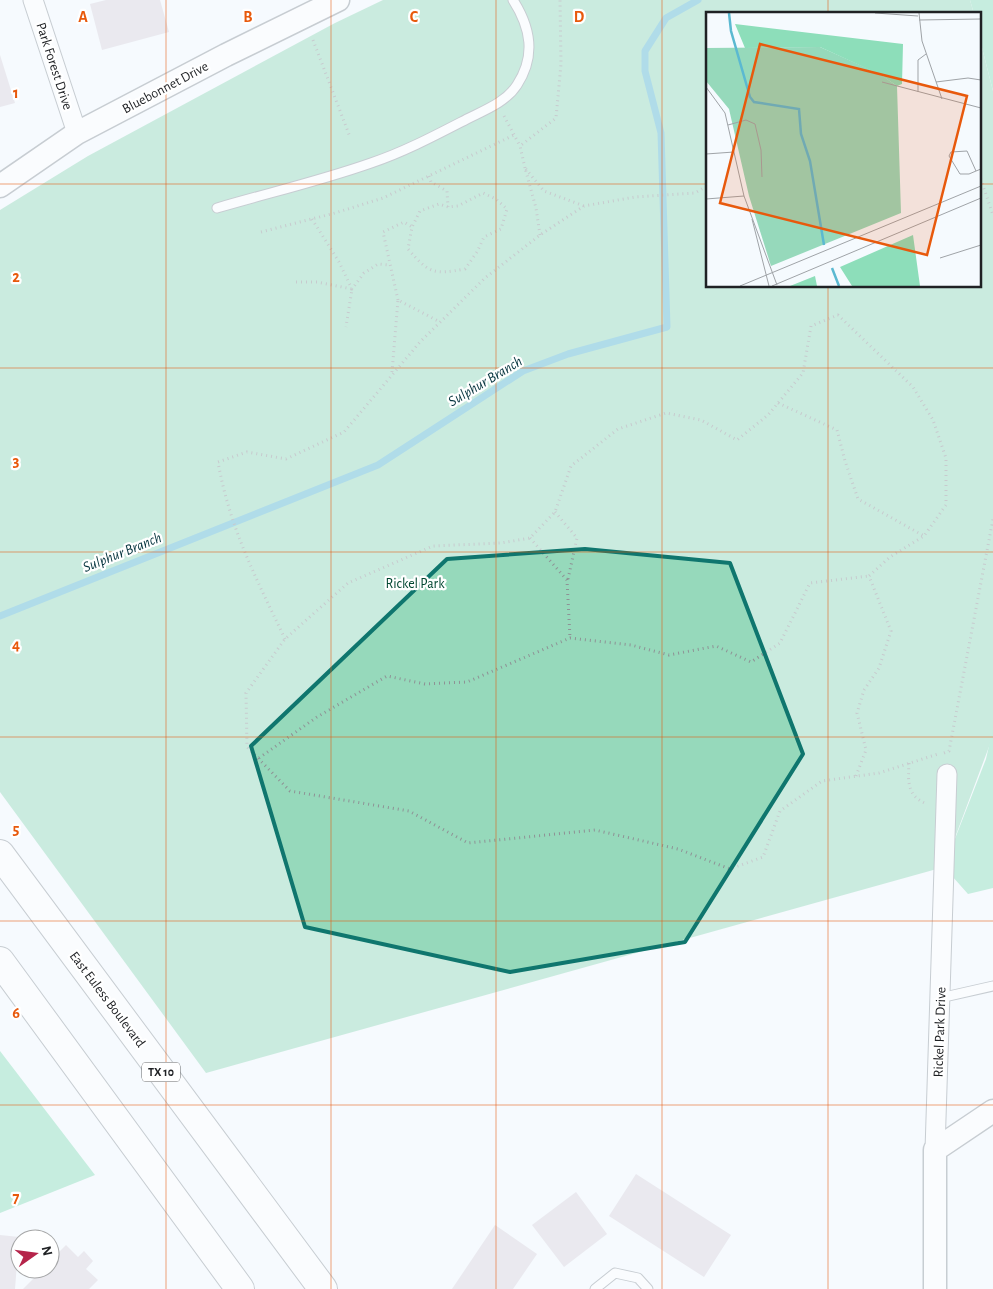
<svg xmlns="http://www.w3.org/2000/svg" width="993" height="1289" viewBox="0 0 993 1289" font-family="'Alegreya Sans',sans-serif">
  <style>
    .green { fill: #96d9bb }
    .forest { fill: #8ddeba }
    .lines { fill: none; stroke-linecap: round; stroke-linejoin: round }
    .stream { stroke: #5bb9d1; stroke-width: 7 }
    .building { fill: #dbd5de }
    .service-casing { stroke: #8f979e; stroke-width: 11 }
    .minor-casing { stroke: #8f979e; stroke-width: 21 }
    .tertiary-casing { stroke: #8f979e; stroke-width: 25 }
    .primary-casing { stroke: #8f979e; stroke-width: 30 }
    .path { stroke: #8e9295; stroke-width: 3; stroke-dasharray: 1 4; stroke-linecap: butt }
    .service { stroke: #fff; stroke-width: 9 }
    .minor { stroke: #fff; stroke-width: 19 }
    .tertiary { stroke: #fff; stroke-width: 22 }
    .primary { stroke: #fff; stroke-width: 28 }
    .marked { fill: none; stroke: #0f766e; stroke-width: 4; stroke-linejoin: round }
    .grid { fill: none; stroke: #e8590c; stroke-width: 1; stroke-opacity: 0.55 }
    .labels { text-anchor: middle; stroke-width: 4.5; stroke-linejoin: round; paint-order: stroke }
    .shield { fill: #fff; stroke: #626466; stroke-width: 1 }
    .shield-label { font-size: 12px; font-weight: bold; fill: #1f2124 }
    .street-label { font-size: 14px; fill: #1f2124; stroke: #fff }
    .park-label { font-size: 14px; fill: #004630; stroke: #fff }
    .water-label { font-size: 15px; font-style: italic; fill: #07353f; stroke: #fff }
    .inset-river { fill: none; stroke: #5bb9d1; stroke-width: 2.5 }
    .inset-road { fill: none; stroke: #9fa3a7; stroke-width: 1 }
    .view { fill: #e8590c; fill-opacity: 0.15; stroke: #e8590c; stroke-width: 2.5 }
    .inset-edge { fill: none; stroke: #1f2124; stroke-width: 2.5 }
    .grid-label { font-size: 16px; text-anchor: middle; font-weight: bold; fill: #e8590c; stroke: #fff; stroke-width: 4.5; stroke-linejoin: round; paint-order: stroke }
  </style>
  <rect width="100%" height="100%" fill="#f5fafe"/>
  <path class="green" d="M383,0H970L974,14H707V286H979V36L993,91V736L944,867L206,1073L0,792V210L88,156L335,23Z"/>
  <path class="forest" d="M970,0H993V91L979,36V14H974Z
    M993,728V888L968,894L944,867L986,759Z
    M0,1051L95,1175L0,1213Z"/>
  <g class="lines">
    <path class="stream" d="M0,616L378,465L523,371L568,354L667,327L661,133L645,71V51L666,18L698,0"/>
  </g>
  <path class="building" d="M106,0H160L169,32L102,50L90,4Z
    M0,55L15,103L0,107Z
    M636,1174L731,1235L704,1277L609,1216Z
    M576,1192L607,1234L564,1267L532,1225Z
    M495,1225L537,1254L513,1289H452Z
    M0,1235L19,1237L15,1289H0Z
    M66,1245L78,1257L84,1251L93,1261L86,1269L98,1280L89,1289H23L43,1269H50V1261Z"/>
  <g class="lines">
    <defs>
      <path id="service" d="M217,208C268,193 320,181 371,163C404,152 436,135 467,119C485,110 506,102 517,85C536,56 531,28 513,0
        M940,998L993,986
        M595,1289L615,1273L638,1278L648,1289"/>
      <path id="minor" d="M33,0L77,133
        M935,1150L947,774"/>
      <path id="tertiary" d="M0,186L77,133L226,55L338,0
        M935,1289V1150L993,1111"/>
      <path id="primary" d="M0,854L323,1289
        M0,961L240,1289"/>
    </defs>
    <use href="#service" class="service-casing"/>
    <use href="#minor" class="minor-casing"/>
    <use href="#tertiary" class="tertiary-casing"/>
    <use href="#primary" class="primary-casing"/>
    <path class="path" d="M313,40L350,137
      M504,116L520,146
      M525,168L520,146L556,118L561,64L560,0
      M979,174L993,215
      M429,176L431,182L447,191L448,207
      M312,219L339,262L352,289L364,273L378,264L390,265
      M261,232L335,213L383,198L514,135
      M540,235L536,208L525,168L544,191L584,206
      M296,282H317L352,289L346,327
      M398,300L383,232L404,222L412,227L408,249C429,273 433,275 465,269L477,252L484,237L501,229L507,209L496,199L483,193L458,206L448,207L439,204L420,211L412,227
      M392,372L398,300L440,322
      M778,403L837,430L845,461L858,499L924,536
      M555,512L577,538L568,579
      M530,538L567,580L570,638
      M285,639C256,578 230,529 218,462L247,452L286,459L344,432L420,342L485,278L540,235L584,206L635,197L695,193L707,186
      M944,753L949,751L993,519
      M259,758L317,717L387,676L425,684L467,682L570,638L631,645L669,655L716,646L751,662L780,643L810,583L869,576
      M909,763C908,782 907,796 927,804
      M856,776L866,750L857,713L864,690L879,668L891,631L869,576L890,557L924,536L946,505V458L933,420L913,387L838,315L811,326L803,373L768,415L737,440L701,420L666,413L618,429L571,466L555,512L530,538L501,543L433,546L348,583L285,639L246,693L247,747L290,791L409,811L468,843L595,830L678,849L730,869L763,857L780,811L822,781L879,773L938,754"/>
    <use href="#service" class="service"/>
    <use href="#minor" class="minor"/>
    <use href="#tertiary" class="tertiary"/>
    <use href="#primary" class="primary"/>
  </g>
  <path d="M0 0H993V1289H0ZM585,549L730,563L803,754L685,942L510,972L305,927L251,746L447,559Z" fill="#f5fafe" fill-opacity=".55" fill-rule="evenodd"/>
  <path class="marked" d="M585,549L730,563L803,754L685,942L510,972L305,927L251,746L447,559Z"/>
  <path class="grid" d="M166,0V1289M331,0V1289M496,0V1289M662,0V1289M828,0V14M0,184H707M979,184H993M828,286V1289M0,368H993M0,552H993M0,737H993M0,921H993M0,1105H993"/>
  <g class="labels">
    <rect class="shield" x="142" y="1062.5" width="38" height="19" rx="4"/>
    <g class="shield-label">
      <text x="161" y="1076">TX 10</text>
    </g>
    <g class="street-label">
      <text transform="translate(55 66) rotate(72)" y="5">Park Forest Drive</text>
      <text transform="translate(165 87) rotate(-28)" y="5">Bluebonnet Drive</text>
      <text transform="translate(108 999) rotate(53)" y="5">East Euless Boulevard</text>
      <text transform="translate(939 1032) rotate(-88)" y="5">Rickel Park Drive</text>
    </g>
    <g class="park-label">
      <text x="415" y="588">Rickel Park</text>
    </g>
    <g class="water-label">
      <text transform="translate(485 381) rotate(-31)" y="5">Sulphur Branch</text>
      <text transform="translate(122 552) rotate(-22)" y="5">Sulphur Branch</text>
    </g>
  </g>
  <g transform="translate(706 12)">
    <rect width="275" height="275" fill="#f5fafe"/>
    <path d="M114,35L174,62L191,74L195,201L65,254L43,184L23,97L0,69V36Z" fill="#96d9bb"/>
    <path d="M29,12L197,32L196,72L191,74L175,63L114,35L39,36ZM207,223L214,274H146L134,255ZM109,264L111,274H84Z" fill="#8ddeba"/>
    <path class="inset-river" d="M23,1L25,19L44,85L48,90L93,97L95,122L104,149L118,233M126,256L133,274"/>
    <path class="inset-road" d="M169,1L212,4M213,1L216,29L236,87M213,8L275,7M176,70L275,96M230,70L262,66L275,68M0,75L19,101L38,184L71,273M212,80V48L220,42M22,113L40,108L49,112L55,138L56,165M0,142L28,140M270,159L261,139L245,140L243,144L254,162H263L270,159L275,157M0,187L38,184M46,207L63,274M234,246L275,233M34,274L275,174M66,274L275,186"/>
    <path class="view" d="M54,32L261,84L221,243L14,191Z"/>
    <rect width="275" height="275" class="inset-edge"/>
  </g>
  <g class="grid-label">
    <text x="83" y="22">A</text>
    <text x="248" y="22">B</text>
    <text x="414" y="22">C</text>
    <text x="579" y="22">D</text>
    <text x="16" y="98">1</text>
    <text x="16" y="282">2</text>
    <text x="16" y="466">3</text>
    <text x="16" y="650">4</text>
    <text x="16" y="834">5</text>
    <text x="16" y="1018">6</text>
    <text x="16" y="1203">7</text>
  </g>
  <g transform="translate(35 1254) rotate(76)"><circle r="24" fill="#ffffff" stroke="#a5a6a7"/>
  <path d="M0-4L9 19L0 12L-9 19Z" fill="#b5244a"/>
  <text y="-8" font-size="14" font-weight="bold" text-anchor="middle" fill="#1f2124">N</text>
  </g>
</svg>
